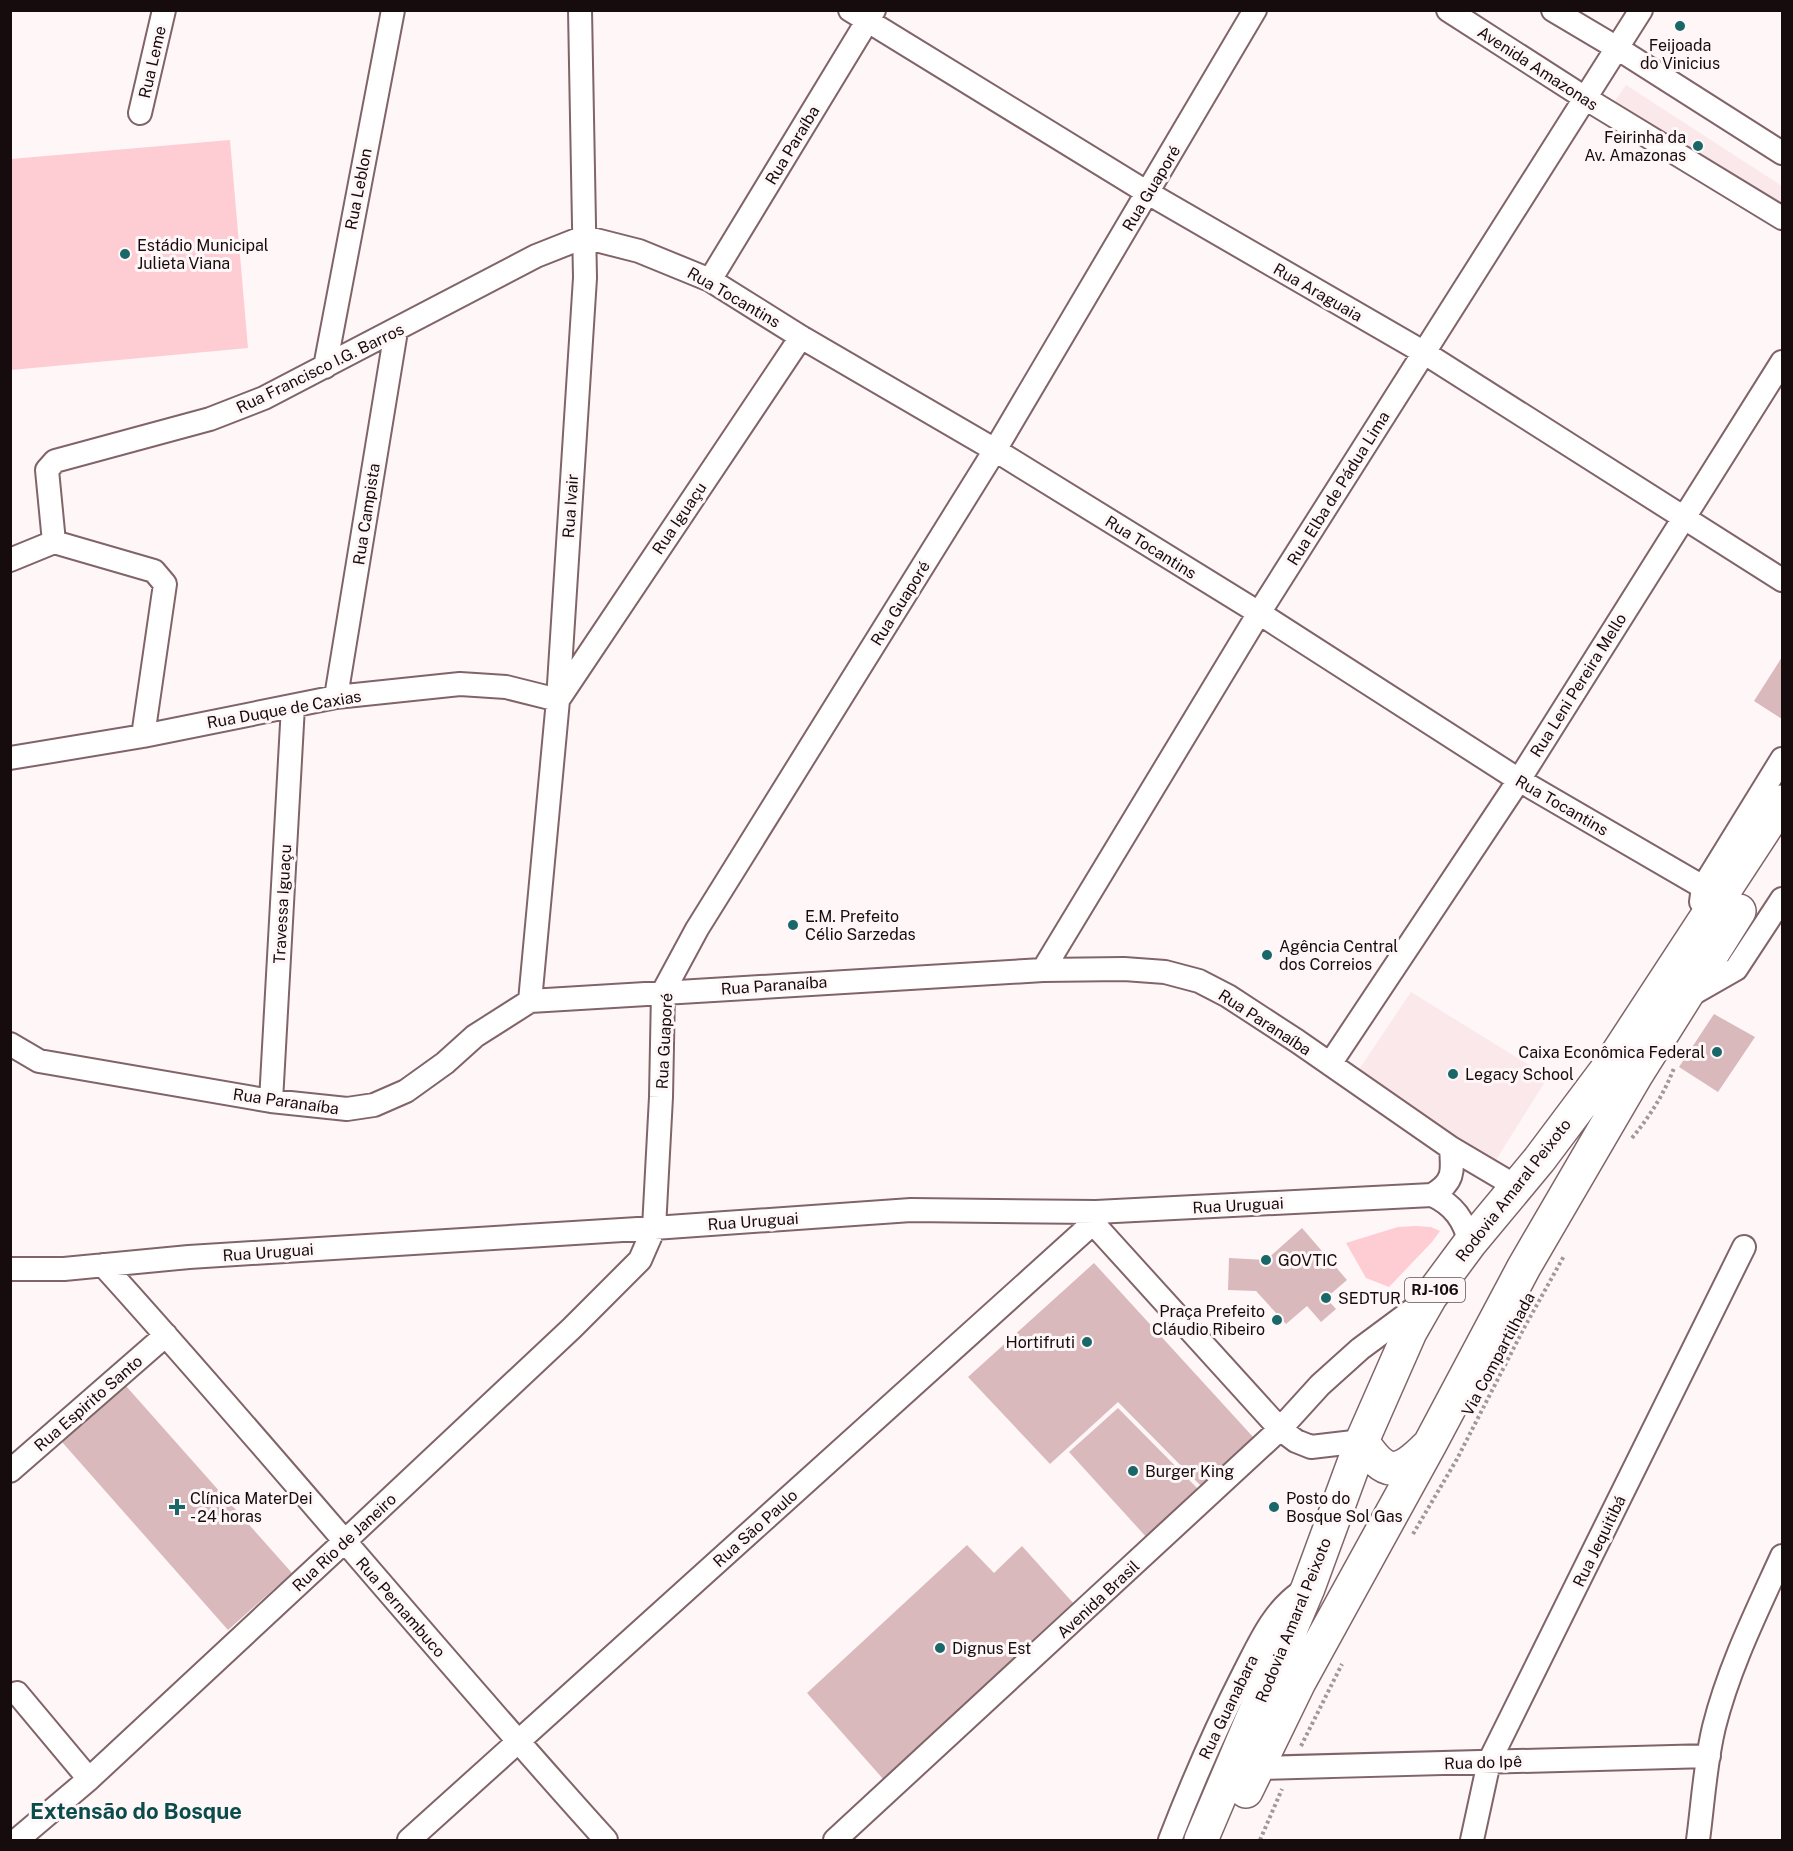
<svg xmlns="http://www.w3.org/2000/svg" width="1793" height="1851" viewBox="0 0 1793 1851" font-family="'Public Sans',sans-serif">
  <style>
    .built { fill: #fae8ea }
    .green { fill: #feccd3 }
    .building { fill: #dab9bd }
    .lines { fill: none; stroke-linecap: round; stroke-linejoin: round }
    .minor-casing { stroke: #816468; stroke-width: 26 }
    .highway-casing { stroke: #816468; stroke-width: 36 }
    .path { stroke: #a19899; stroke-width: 4; stroke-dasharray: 3 3; stroke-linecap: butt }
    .minor { stroke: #fff; stroke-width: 22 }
    .highway { stroke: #fff; stroke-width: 33 }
    .poi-dot { fill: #196768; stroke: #fef6f7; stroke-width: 2 }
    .labels { text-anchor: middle; stroke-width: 6; stroke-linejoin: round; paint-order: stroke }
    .shield { fill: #fef6f7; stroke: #5c5253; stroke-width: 1.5 }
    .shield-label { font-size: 15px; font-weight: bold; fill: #160b0d }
    .poi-label { font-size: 16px; fill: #160b0d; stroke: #fef6f7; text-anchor: start }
    .street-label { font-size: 16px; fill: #160b0d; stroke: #fef6f7 }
    .district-label { font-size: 22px; font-weight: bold; fill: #0a4b4c; stroke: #fef6f7 }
  </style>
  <rect width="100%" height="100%" fill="#fef6f7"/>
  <path class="built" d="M1626,85L1782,186V213L1612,105Z
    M1411,992L1548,1077L1494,1163L1358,1071Z"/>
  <path class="green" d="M230,140L248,348L11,370V159Z
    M1416,1226L1431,1227L1440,1231L1432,1242L1389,1287L1366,1278L1346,1243L1398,1227Z"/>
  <path class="building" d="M1782,657V719L1754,701Z
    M1714,1014L1755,1037L1718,1092L1679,1067Z
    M1302,1228L1347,1280L1326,1298L1336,1309L1321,1322L1307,1306L1286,1324L1256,1291L1228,1290L1229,1258L1266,1260Z
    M1094,1263L1254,1438L1202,1487L1118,1402L1050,1464L968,1377Z
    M126,1386L292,1573L228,1630L62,1442Z
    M1118,1408L1199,1490L1148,1539L1069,1452Z
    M967,1545L994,1573L1022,1546L1074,1604L884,1780L807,1693Z"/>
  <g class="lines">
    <defs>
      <path id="minor" d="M850,10L1148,193L1423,352L1782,580
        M1448,10L1585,98L1782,218
        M1553,10L1617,48L1782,153
        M140,113L164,10
        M710,280L874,10
        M325,367L393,10
        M54,542L47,470L55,461L210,419L264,398L536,256L584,237L639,251L710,280L801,337L995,450L1259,613L1519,780L1703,887
        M10,560L54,542L154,571L165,584L143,736
        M336,697L396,331
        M10,758L143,736L336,697L460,684L506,687L558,700L801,337
        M1701,902L1703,887L1782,759
        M1043,970L1259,613L1641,10
        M1687,997L1736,969L1782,899
        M530,1001L558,700L585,278L580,10
        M10,1044L39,1061L271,1101L347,1109L374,1105L406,1091L445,1063L475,1036L530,1001L1043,970L1124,969L1165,972L1199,981L1228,996L1297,1041L1451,1148L1517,1187
        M1330,1064L1519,780L1782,362
        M271,1101L293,706
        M1432,1195C1454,1182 1453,1172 1451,1148
        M1093,1223L1280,1429L1296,1441L1311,1447L1362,1441
        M103,1265C274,1454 435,1651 606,1840
        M10,1269H64L189,1257L654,1228L911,1210L1096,1212L1432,1195C1454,1205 1464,1220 1470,1243
        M10,1471L166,1335
        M17,1693L89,1779
        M1256,1768L1709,1756
        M17,1840L89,1779L345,1541L572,1328L640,1260L654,1228L661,1097L663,992L697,929L995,450L1255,10
        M409,1840L1093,1223L1096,1212
        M835,1840L1280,1429L1320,1385L1360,1349L1422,1303
        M1170,1840C1192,1783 1216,1728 1244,1673C1259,1644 1273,1611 1301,1592
        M1472,1840L1489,1762L1744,1247
        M1698,1840C1703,1803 1705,1764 1714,1727C1729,1667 1757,1611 1782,1556"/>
      <path id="highway" d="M1362,1441C1385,1477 1398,1476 1427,1447
        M1246,1791L1299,1682L1430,1444L1524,1267L1636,1075L1739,911
        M1201,1840L1308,1588L1362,1441L1410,1332L1430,1297L1470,1243L1539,1160L1608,1068L1782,802"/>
    </defs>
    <use href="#minor" class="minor-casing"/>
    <use href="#highway" class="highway-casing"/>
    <path class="path" d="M1632,1138C1650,1116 1664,1094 1674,1068
      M1413,1534L1457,1459L1524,1328L1564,1256
      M1301,1746L1342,1664
      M1260,1840L1282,1789"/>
    <use href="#minor" class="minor"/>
    <use href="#highway" class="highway"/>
  </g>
  <g class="poi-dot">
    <circle cx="1680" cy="26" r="6"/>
    <circle cx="1698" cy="146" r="6"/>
    <circle cx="125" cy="254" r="6"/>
    <circle cx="793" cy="925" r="6"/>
    <circle cx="1267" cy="955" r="6"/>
    <circle cx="1717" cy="1052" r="6"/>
    <circle cx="1453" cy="1074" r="6"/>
    <circle cx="1266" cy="1260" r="6"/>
    <circle cx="1326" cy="1298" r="6"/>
    <circle cx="1277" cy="1320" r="6"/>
    <circle cx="1087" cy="1342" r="6"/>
    <circle cx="1133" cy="1471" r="6"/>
    <path d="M174 1498h6v6h6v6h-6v6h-6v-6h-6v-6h6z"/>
    <circle cx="1274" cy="1507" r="6"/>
    <circle cx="940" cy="1648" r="6"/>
  </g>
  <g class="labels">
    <rect class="shield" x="1405" y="1278" width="60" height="24" rx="4.5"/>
    <g class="shield-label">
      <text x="1435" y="1295">RJ-106</text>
    </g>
    <g class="poi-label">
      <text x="1680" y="51" text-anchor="middle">Feijoada<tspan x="1680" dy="18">do Vinicius</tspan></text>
      <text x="1686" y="143" text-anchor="end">Feirinha da<tspan x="1686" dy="18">Av. Amazonas</tspan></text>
      <text x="137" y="251">Estádio Municipal<tspan x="137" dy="18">Julieta Viana</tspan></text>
      <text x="805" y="922">E.M. Prefeito<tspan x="805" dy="18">Célio Sarzedas</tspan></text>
      <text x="1279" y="952">Agência Central<tspan x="1279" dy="18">dos Correios</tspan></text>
      <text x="1705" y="1058" text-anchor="end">Caixa Econômica Federal</text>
      <text x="1465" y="1080">Legacy School</text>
      <text x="1278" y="1266">GOVTIC</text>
      <text x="1338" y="1304">SEDTUR</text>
      <text x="1265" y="1317" text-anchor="end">Praça Prefeito<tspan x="1265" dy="18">Cláudio Ribeiro</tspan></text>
      <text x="1075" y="1348" text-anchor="end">Hortifruti</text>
      <text x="1145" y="1477">Burger King</text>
      <text x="190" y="1504">Clínica MaterDei<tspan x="190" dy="18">- 24 horas</tspan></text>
      <text x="1286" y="1504">Posto do<tspan x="1286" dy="18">Bosque Sol Gas</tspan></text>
      <text x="952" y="1654">Dignus Est</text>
    </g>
    <g class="street-label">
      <text transform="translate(152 62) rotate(-77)" y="6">Rua Leme</text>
      <text transform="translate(1538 68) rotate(33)" y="6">Avenida Amazonas</text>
      <text transform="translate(792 145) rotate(-59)" y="6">Rua Paraíba</text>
      <text transform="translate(1151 188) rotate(-59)" y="6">Rua Guaporé</text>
      <text transform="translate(358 189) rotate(-79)" y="6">Rua Leblon</text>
      <text transform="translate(1318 292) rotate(30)" y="6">Rua Araguaia</text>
      <text transform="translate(734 297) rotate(30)" y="6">Rua Tocantins</text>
      <text transform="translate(320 368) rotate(-26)" y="6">Rua Francisco I.G. Barros</text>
      <text transform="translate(1338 488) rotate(-58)" y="6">Rua Elba de Pádua Lima</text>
      <text transform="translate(570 506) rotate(-86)" y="6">Rua Ivair</text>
      <text transform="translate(366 514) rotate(-81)" y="6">Rua Campista</text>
      <text transform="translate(679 518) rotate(-56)" y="6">Rua Iguaçu</text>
      <text transform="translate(1151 547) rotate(32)" y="6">Rua Tocantins</text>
      <text transform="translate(900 603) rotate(-58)" y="6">Rua Guaporé</text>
      <text transform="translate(1578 685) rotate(-58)" y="6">Rua Leni Pereira Mello</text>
      <text transform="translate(284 709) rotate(-10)" y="6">Rua Duque de Caxias</text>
      <text transform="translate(1562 805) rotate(30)" y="6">Rua Tocantins</text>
      <text transform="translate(282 904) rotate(-87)" y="6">Travessa Iguaçu</text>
      <text transform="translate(774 985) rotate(-4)" y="6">Rua Paranaíba</text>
      <text transform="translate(1265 1022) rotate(33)" y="6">Rua Paranaíba</text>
      <text transform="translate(664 1041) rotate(-87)" y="6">Rua Guaporé</text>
      <text transform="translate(286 1101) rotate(8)" y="6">Rua Paranaíba</text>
      <text transform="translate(1513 1190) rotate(-52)" y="6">Rodovia Amaral Peixoto</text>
      <text transform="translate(1238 1205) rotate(-3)" y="6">Rua Uruguai</text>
      <text transform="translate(753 1221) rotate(-4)" y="6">Rua Uruguai</text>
      <text transform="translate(268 1252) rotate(-4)" y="6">Rua Uruguai</text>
      <text transform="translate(1498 1354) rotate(-62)" y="6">Via Compartilhada</text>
      <text transform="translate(88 1403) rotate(-41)" y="6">Rua Espirito Santo</text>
      <text transform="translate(755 1528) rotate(-42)" y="6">Rua São Paulo</text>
      <text transform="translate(1599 1541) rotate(-64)" y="6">Rua Jequitibá</text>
      <text transform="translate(344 1542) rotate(-43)" y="6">Rua Rio de Janeiro</text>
      <text transform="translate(1098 1599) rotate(-43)" y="6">Avenida Brasil</text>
      <text transform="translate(401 1607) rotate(49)" y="6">Rua Pernambuco</text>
      <text transform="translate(1293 1620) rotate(-68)" y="6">Rodovia Amaral Peixoto</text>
      <text transform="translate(1228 1707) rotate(-64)" y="6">Rua Guanabara</text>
      <text transform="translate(1483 1762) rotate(-2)" y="6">Rua do Ipê</text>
    </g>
    <g class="district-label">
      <text x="136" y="1819">Extensão do Bosque</text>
    </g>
  </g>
  <rect width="1793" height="1851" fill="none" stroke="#160b0d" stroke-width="24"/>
</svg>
